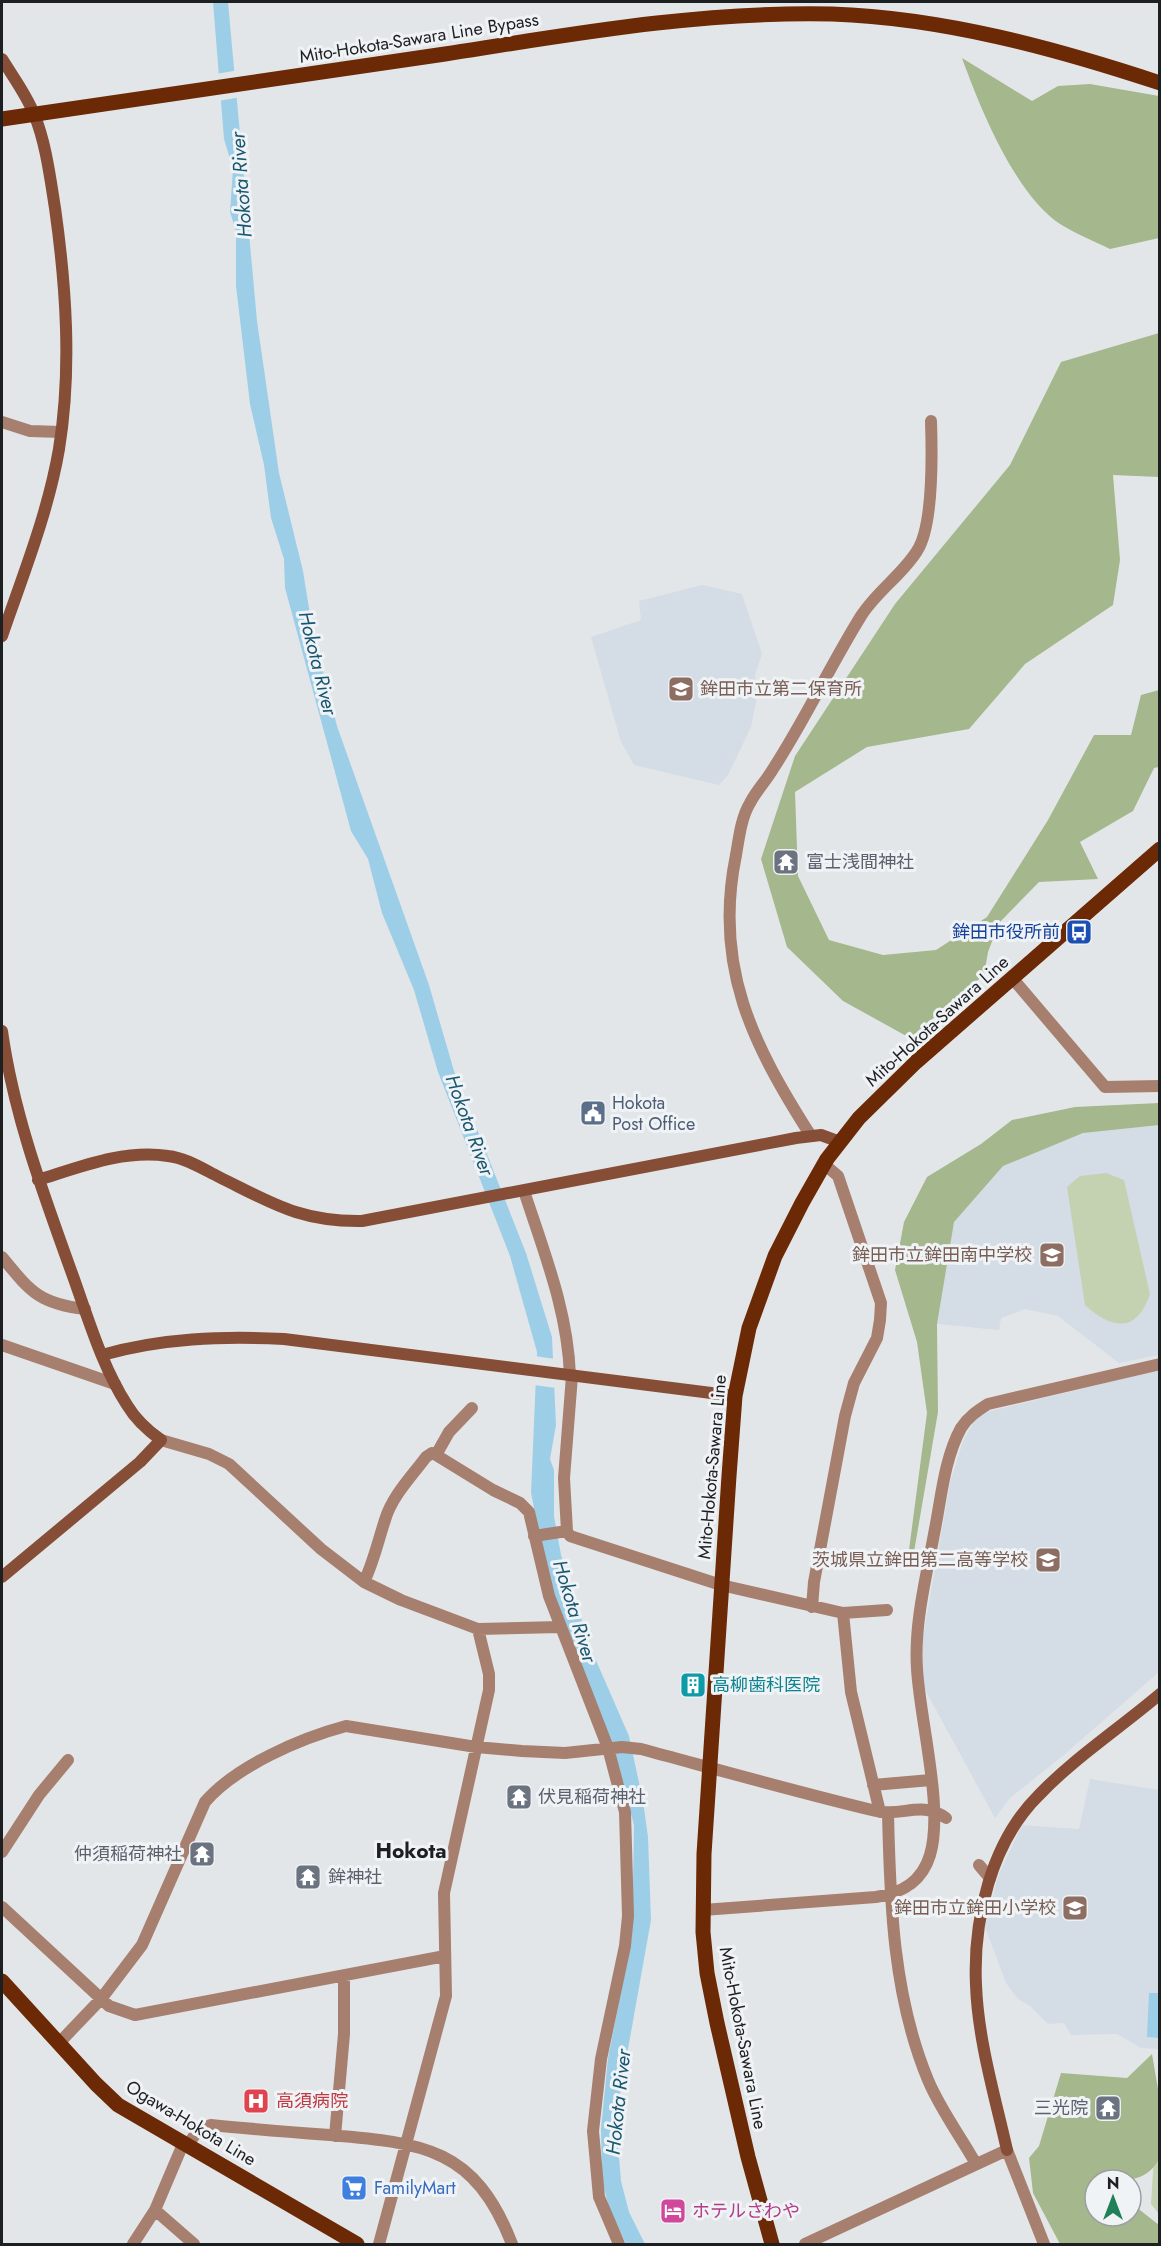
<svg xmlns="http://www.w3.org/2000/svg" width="1161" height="2246" font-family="Jost,'Noto Sans JP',sans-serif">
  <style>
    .built { fill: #d4dce5 }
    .green { fill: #c4d2b2 }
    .forest { fill: #a5b78c }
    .water { fill: #9dcee8 }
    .pier { fill: #e3e6e9 }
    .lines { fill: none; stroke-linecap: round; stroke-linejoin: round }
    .street { stroke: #a77f6f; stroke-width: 12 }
    .secondary { stroke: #864e36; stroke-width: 12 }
    .primary { stroke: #6c2905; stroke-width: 15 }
    .labels { text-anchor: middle; stroke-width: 6; stroke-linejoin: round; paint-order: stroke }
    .street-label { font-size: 18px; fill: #1e1f20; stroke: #f0f3f6 }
    .education-label { font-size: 18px; fill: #785e54; stroke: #f0f3f6; text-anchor: end }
    .worship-label { font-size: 18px; fill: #5b616d; stroke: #f0f3f6; text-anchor: start }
    .transit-label { font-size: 18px; fill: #164399; stroke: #f0f3f6; text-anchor: end }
    .service-label { font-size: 18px; fill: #4e5e75; stroke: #f0f3f6; text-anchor: start }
    .culture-label { font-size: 18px; fill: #0d838f; stroke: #f0f3f6; text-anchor: start }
    .health-label { font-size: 18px; fill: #be3a42; stroke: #f0f3f6; text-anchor: start }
    .shop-label { font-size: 18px; fill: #366cbe; stroke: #f0f3f6; text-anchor: start }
    .hotel-label { font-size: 18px; fill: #b23c85; stroke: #f0f3f6; text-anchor: start }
    .water-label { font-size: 20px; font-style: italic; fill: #195670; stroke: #f0f3f6 }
    .quarter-label { font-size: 21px; font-weight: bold; fill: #1e1f20; stroke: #f0f3f6 }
  </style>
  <rect width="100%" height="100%" fill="#e3e6e9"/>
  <path class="built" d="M 702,585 L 742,594 L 762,654 L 755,675 L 756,702 L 751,727 L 728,775 L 719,785 L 634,765 L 621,742 L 591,637 L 641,620 L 639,601 Z
    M 1159,1122 L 1159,1355 L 1119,1363 L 1058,1316 L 1025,1309 L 1001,1318 L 999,1330 L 937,1324 L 941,1270 L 947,1240 L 963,1201 L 992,1172 L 1032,1149 L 1113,1124 Z
    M 1159,1370 L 1159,1672 L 1065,1754 L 1010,1798 L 995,1818 L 923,1686 L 923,1637 L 950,1483 L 963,1441 L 976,1418 L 990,1411 Z
    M 1090,1779 L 1159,1790 L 1158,2049 L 1141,2048 L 1117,2034 L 1071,2035 L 1064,2023 L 1048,2024 L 1030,2006 L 1018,1999 L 1006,1983 L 985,1927 L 998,1876 L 1022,1825 L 1079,1829 Z"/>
  <path class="green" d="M 1106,1173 L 1124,1180 L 1150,1294 C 1137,1333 1112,1330 1085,1305 L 1067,1187 L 1080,1176 Z
    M 1159,2075 L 1159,2214 L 1151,2204 Z"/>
  <path class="forest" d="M 962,58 L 1032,101 L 1058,86 L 1090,84 L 1159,96 L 1159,238 L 1110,249 C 1094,241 1076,234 1060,224 C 1015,194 980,108 962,58 Z
    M 1159,333 L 1159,477 L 1113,475 L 1120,560 L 1113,605 L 1025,664 L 969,729 L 867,747 L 795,792 L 798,876 L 829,940 L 883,955 L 936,950 L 987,917 L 1048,820 L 1094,735 L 1131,735 L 1141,695 L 1159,690 L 1159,767 L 1154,768 L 1133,811 L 1080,842 L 1098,879 L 1039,882 L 999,923 L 988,952 L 984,975 L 910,1038 L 843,1001 L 787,947 L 761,859 L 795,756 L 895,604 L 1010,465 L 1061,362 Z
    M 1159,1103 L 1159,1125 L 1083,1133 L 1003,1166 L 954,1222 L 937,1324 L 938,1412 L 914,1552 L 909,1550 L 927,1413 L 917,1342 L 895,1270 L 904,1222 L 927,1177 L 981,1144 L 1012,1120 L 1075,1107 Z
    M 1152,2054 L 1159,2095 L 1159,2159 C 1145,2185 1121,2180 1095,2180 L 1095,2216 L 1131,2216 L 1131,2203 L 1159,2225 L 1159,2244 L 1060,2244 L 1033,2193 L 1029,2158 L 1039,2146 L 1061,2073 L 1127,2078 Z"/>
  <path class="water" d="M 213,2 L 228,2 L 257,321 L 279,473 L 303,571 L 313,633 L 337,726 L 429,985 L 454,1071 L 526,1253 L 552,1337 L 556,1425 L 550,1459 L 554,1470 L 554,1516 L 561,1555 L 591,1649 L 629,1736 L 643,1801 L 648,1837 L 651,1920 L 620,2094 L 617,2133 L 621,2181 L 629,2212 L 645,2244 L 626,2244 L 609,2208 L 602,2180 L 601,2129 L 608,2058 L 632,1937 L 634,1825 L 625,1792 L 550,1586 L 531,1493 L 537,1352 L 510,1256 L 438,1072 L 414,990 L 382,913 L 368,859 L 351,831 L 285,588 L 284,559 L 271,518 L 264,465 L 250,404 L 236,286 L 236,231 L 230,212 L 233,169 L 224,139 Z
    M 1149,1993 L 1159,1993 L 1159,2038 L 1147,2037 Z"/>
  <path class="pier" d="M 239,70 L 241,97 L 218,101 L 216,74 Z
    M 534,1356 L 556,1359 L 556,1388 L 534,1385 Z"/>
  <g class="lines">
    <path class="street" d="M 2,422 L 30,431 L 61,432
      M 1013,979 L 1105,1087 L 1160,1086
      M 811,1136 C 753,1045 713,967 736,855 C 739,838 741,818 750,803 C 756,791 766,781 773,769 C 805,720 830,666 861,616 C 877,591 902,575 917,551 C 934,525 932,451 931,421
      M 524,1191 C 544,1252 568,1312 570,1376
      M 2,1257 C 30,1291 39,1304 85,1309
      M 2,1345 L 115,1384
      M 572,1376 L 564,1478 L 567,1531 L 570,1536 L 721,1585 L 843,1613 L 851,1692 L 880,1812
      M 161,1440 L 209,1454 L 229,1464 L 321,1549 L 364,1582 L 401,1600 L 478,1629 L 560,1627
      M 436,1455 L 493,1490 L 520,1503 L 529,1512 L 549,1596 L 608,1748 L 625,1812 L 628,1916 L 625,1946 L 601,2059 L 593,2131 L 599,2197 L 619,2244
      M 534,1536 L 567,1531
      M 364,1582 C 374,1561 378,1541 385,1520 C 392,1496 412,1476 426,1457 L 432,1453 L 436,1455 L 449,1432 L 472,1408
      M 812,1607 L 814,1582 L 845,1416 L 854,1383 L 877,1338 L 880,1320 L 881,1303 L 838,1176 L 824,1164
      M 843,1613 L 887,1610
      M 873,1785 L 931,1780
      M 888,1813 C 890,1903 893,1996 928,2080 C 940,2109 961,2137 976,2164
      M 2,1852 L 39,1795 L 68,1760
      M 979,1865 L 990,1878
      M 2,1907 L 109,2006 L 135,2015 L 445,1956
      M 703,1910 L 876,1897 C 902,1893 922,1882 930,1855 C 944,1808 920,1721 917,1669 C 914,1624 926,1578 934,1534 C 941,1500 944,1459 961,1428 C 968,1417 977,1411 988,1404 L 1160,1364
      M 59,2043 L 101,1999 L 142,1945 L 205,1802 C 236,1766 301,1738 346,1726 L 476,1747 L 522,1751 L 565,1753 L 622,1747 L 641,1749 C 719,1770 797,1792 876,1811 C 903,1817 921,1800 946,1818
      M 335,2136 L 344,2034 L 344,1976
      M 183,2144 L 155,2210 L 194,2244
      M 187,2146 L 199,2129 L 211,2125 C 250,2129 290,2132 330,2135 C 424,2143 475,2148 512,2244
      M 133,2244 L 155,2210
      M 379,2244 L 446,1996 L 444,1893 L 489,1690 L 489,1674 L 478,1629
      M 805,2244 L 1007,2150 L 1044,2244"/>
    <path class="secondary" d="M 2,59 C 13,77 26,94 34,114 C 46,143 50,177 55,208 C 66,286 72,369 59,449 C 48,513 23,575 2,636
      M 2,1031 C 14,1117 45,1198 74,1279 C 89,1321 103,1368 127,1405 C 136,1420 147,1430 161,1440 L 140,1462 L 2,1577
      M 38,1180 C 80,1167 124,1149 168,1156 C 186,1158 203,1169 219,1177 C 272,1203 300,1222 362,1221 L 796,1138 L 821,1135 L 840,1142
      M 102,1355 C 162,1338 222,1336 284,1339 L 735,1396
      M 1007,2150 C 995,2097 978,2040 976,1985 C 973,1920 991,1843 1038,1796 C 1074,1758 1120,1728 1160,1694"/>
    <path class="primary" d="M 2,119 C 149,98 297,76 445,54 C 573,34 701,11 832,14 C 944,18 1054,48 1160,83
      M 2,1981 L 96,2084 L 118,2105 L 357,2244
      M 772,2244 L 748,2157 L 717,2023 L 707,1973 L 703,1932 L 704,1854 L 729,1476 L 735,1396 L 749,1328 L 775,1256 L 802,1203 L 827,1159 L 859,1118 L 916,1062 L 1160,849"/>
  </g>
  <defs>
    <symbol id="school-square" viewBox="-11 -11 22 22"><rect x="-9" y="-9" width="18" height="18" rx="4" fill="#8d6e63" stroke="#f0f3f6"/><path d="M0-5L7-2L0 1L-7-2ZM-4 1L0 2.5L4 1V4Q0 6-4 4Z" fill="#fff"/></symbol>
    <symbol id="temple-square" viewBox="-11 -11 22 22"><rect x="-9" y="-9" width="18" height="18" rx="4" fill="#6b7280" stroke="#f0f3f6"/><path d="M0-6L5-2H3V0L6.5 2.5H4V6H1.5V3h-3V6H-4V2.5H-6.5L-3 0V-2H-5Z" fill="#fff"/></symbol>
    <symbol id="bus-square" viewBox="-11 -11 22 22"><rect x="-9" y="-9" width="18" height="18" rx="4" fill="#1a4fb4" stroke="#f0f3f6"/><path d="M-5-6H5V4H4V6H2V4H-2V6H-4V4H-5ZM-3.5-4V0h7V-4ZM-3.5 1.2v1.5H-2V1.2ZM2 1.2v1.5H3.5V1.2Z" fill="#fff"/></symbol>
    <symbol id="civic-square" viewBox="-11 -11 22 22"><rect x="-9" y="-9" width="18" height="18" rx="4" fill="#5c6f8a" stroke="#f0f3f6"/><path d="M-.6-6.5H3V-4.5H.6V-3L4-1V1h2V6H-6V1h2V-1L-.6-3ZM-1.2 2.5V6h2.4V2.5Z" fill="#fff"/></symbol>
    <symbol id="building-square" viewBox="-11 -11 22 22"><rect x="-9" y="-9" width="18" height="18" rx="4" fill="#0f9aa8" stroke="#f0f3f6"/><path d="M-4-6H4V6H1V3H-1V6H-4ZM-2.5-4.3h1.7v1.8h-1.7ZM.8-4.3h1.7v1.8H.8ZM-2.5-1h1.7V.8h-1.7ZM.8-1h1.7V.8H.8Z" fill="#fff"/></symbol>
    <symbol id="hospital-square" viewBox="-11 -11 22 22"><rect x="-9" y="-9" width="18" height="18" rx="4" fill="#e0444e" stroke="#f0f3f6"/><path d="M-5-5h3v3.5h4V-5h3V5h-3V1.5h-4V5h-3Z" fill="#fff"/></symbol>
    <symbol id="supermarket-square" viewBox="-11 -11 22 22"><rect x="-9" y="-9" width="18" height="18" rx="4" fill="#3f7fe0" stroke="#f0f3f6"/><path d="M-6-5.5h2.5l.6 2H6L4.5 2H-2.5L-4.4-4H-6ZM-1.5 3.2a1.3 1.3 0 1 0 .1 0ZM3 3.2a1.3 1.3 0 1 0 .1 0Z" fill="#fff"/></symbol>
    <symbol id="hotel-square" viewBox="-11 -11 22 22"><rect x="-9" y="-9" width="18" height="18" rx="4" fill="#d1479c" stroke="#f0f3f6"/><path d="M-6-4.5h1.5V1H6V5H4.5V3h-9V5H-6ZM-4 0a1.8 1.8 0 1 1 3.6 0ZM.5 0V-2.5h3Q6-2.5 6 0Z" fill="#fff"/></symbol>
  </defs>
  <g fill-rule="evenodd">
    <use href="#school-square" x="666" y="674" width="30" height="30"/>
    <use href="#temple-square" x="771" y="847" width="30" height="30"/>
    <use href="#bus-square" x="1064" y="917" width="30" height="30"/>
    <use href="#civic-square" x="578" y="1098" width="30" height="30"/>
    <use href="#school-square" x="1037" y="1240" width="30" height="30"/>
    <use href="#school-square" x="1033" y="1545" width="30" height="30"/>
    <use href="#building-square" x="678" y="1670" width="30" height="30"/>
    <use href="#temple-square" x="504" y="1782" width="30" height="30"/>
    <use href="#temple-square" x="187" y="1839" width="30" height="30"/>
    <use href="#temple-square" x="293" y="1862" width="30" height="30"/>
    <use href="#school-square" x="1060" y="1893" width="30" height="30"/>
    <use href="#hospital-square" x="241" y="2086" width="30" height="30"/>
    <use href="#temple-square" x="1093" y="2093" width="30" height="30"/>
    <use href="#supermarket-square" x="339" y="2173" width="30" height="30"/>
    <use href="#hotel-square" x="658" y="2196" width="30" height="30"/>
  </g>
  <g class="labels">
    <g class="street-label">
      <text transform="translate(419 38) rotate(-9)" y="6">Mito-Hokota-Sawara Line Bypass</text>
      <text transform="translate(937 1021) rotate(-42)" y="6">Mito-Hokota-Sawara Line</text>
      <text transform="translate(712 1467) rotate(-85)" y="6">Mito-Hokota-Sawara Line</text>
      <text transform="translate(743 2038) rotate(79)" y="6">Mito-Hokota-Sawara Line</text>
      <text transform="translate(191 2123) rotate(31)" y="6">Ogawa-Hokota Line</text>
    </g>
    <g class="education-label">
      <text x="700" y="695" text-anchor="start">鉾田市立第二保育所</text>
      <text x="1032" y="1261">鉾田市立鉾田南中学校</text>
      <text x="1028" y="1566">茨城県立鉾田第二高等学校</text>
      <text x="1056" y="1914">鉾田市立鉾田小学校</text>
    </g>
    <g class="worship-label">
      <text x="806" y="868">富士浅間神社</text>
      <text x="538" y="1803">伏見稲荷神社</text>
      <text x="182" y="1860" text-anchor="end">仲須稲荷神社</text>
      <text x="328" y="1883">鉾神社</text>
      <text x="1088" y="2114" text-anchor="end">三光院</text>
    </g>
    <g class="transit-label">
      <text x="1060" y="938">鉾田市役所前</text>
    </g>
    <g class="service-label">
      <text x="612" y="1109">Hokota<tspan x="612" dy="21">Post Office</tspan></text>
    </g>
    <g class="culture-label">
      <text x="712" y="1691">高柳歯科医院</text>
    </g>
    <g class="health-label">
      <text x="276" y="2107">高須病院</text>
    </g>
    <g class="shop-label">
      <text x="374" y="2194">FamilyMart</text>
    </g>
    <g class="hotel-label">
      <text x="692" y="2217">ホテルさわや</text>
    </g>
    <g class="water-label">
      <text transform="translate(241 185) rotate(-94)" y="7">Hokota River</text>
      <text transform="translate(318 663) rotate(76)" y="7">Hokota River</text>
      <text transform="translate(470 1125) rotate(70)" y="7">Hokota River</text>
      <text transform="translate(575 1611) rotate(73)" y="7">Hokota River</text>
      <text transform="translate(618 2102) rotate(-84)" y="7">Hokota River</text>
    </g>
    <g class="quarter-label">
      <text x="411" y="1858">Hokota</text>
    </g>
  </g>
  <rect width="1161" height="2246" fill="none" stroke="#1e1f20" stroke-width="6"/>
  <g transform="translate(1113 2198)"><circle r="28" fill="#f0f3f6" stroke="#9c9ea0" stroke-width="1.5"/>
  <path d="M0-4.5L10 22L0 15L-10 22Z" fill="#208057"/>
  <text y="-9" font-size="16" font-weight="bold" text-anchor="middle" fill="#1e1f20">N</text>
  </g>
</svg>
